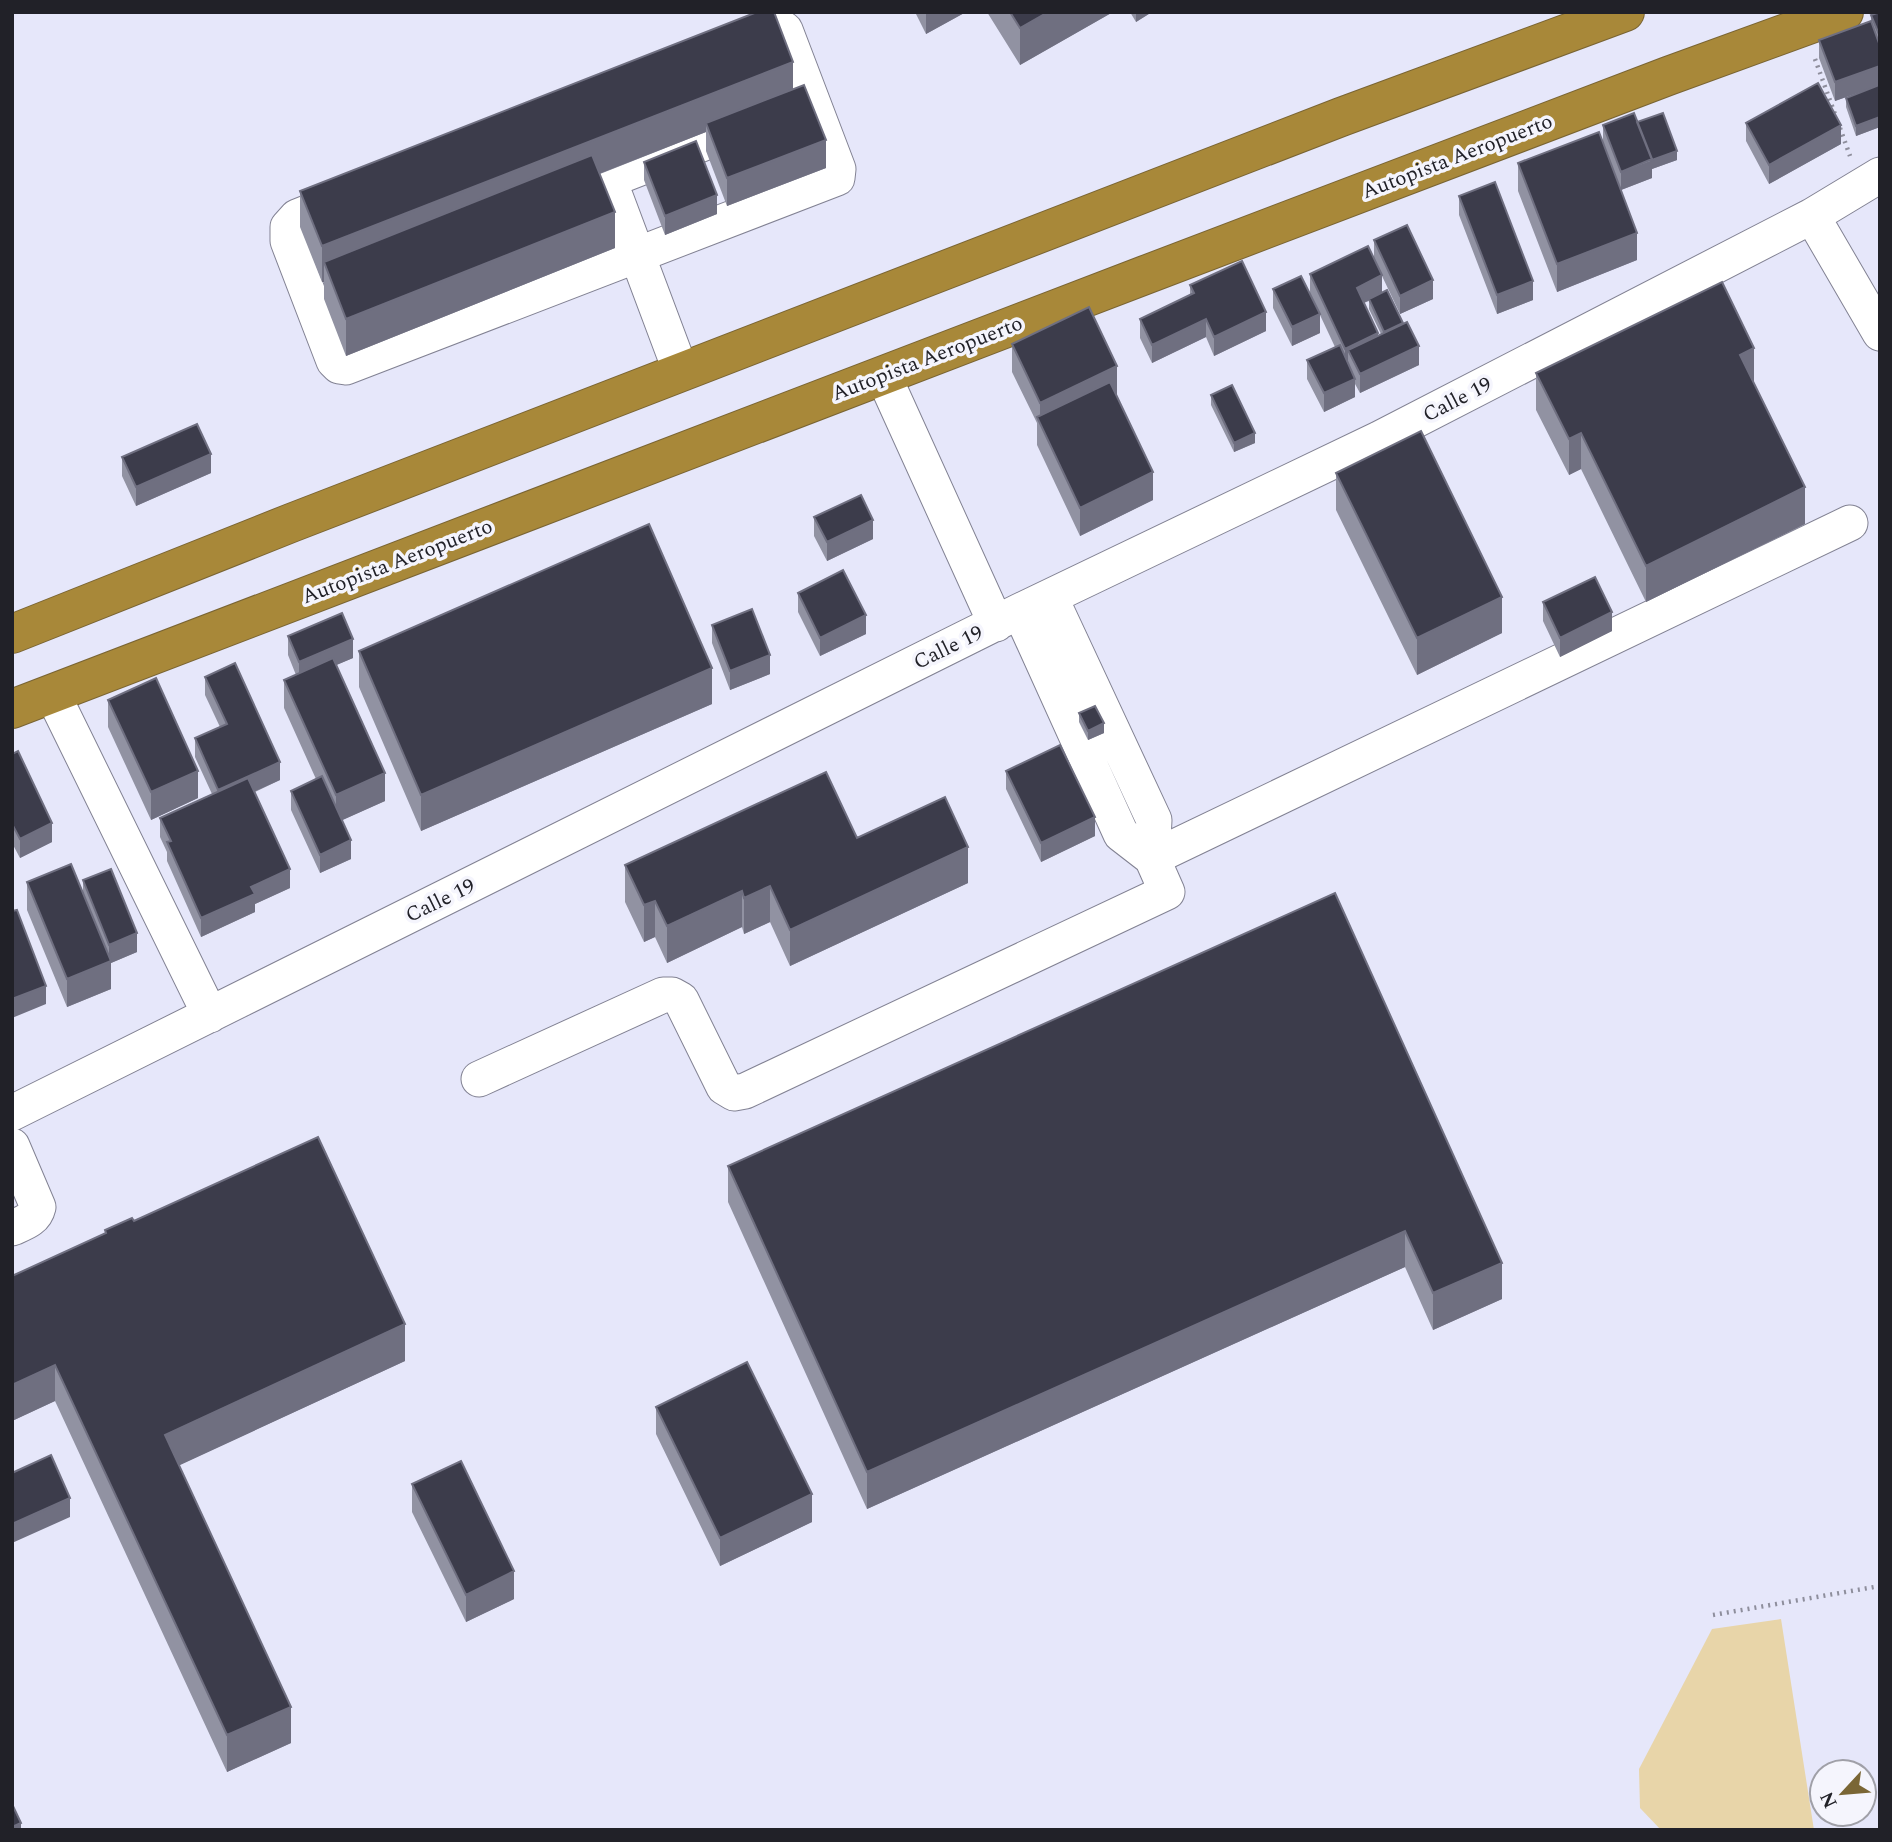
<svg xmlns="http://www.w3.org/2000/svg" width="1892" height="1842" font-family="Spectral,serif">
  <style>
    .green { fill: #e8d5a9 }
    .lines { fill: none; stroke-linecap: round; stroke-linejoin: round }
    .minor-casing { stroke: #828293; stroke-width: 37 }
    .highway-casing { stroke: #796433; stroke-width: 40 }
    .path { stroke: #8e8e9c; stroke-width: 4.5; stroke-dasharray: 2 5; stroke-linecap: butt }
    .minor { stroke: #fff; stroke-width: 35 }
    .highway { stroke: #a88839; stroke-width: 38 }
    .wall { fill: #9192a2; fill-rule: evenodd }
    .shaded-wall { fill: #6f6f80 }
    .building { fill: #3c3c4b; stroke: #6f6f80; stroke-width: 2 }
    .labels { text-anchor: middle; stroke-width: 7; stroke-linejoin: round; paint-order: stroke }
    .street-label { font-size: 21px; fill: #212128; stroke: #f5f5fd }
  </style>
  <rect width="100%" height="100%" fill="#e6e7fa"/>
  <path class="green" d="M 1781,1619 L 1814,1830 L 1661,1830 L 1640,1808 L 1639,1769 L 1712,1629 Z"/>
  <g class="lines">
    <defs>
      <path id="minor" d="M 778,25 L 785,30 L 838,169 L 837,178 L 346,367 L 339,366 L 334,361 L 288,241 L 288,227 L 297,217 Z
        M 609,180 L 681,372
        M 558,200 L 750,125
        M 1812,216 L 1880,333
        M 883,375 L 996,624
        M 1020,611 L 1121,834 L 1152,858 L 1154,820 L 1050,597
        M 52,693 L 210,1015
        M 479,1079 L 663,995 L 672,995 L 681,1000 L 724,1087 L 734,1093 L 745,1091 L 1167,892 L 1152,858 L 1850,523
        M 12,1113 L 1020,611 L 1379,439 L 1812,216 L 1880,175
        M 12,1146 L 38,1207 C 35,1220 23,1223 12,1228"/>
      <path id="highway" d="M 12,634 L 291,523 L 1341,117 L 1625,12
        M 12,709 L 1145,275 L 1668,76 L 1844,12"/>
    </defs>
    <use href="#minor" class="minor-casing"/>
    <use href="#highway" class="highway-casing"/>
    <path class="path" d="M 1815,59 L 1836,117
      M 1840,128 L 1850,156
      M 1713,1615 L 1880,1586"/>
    <use href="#minor" class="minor"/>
    <use href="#highway" class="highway"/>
  </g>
  <path class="wall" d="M 915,12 L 966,12 L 926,34 Z
    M 987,12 L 1113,12 L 1020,65 Z
    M 1130,12 L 1152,12 L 1136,22 Z
    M 1880,12 L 1880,85 L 1835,101 L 1819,58 L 1819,40 L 1871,23 L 1871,15 Z
    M 1880,88 L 1880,127 L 1856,136 L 1846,107 L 1846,98 Z
    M 793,89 L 826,168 L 727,206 L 706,151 L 706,132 L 600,174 L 615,248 L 346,356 L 324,299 L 324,282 L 322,282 L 300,227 L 300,191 Z
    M 1637,122 L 1677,160 L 1652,169 L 1652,178 L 1621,190 L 1637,260 L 1557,292 L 1518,191 L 1518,163 L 1603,142 L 1603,125 Z
    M 1746,123 L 1841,144 L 1769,184 L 1746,141 Z
    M 644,162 L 717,214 L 665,235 L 644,180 Z
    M 1459,196 L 1533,300 L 1497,314 L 1459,215 Z
    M 1374,240 L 1433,299 L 1400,314 L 1374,259 Z
    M 1310,274 L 1382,293 L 1419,365 L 1360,393 L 1355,384 L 1355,397 L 1324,412 L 1307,379 L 1307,360 L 1335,347 L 1320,315 L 1320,333 L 1292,346 L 1273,308 L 1273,289 L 1310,293 ZM 1369,301 L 1369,309 L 1381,334 L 1378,336 L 1364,303 Z
    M 1190,285 L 1266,331 L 1214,356 L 1206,337 L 1152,363 L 1140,338 L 1140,319 L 1190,295 Z
    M 1012,344 L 1117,394 L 1116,394 L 1153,500 L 1080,536 L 1037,445 L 1037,423 L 1012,372 Z
    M 1536,373 L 1754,383 L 1805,524 L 1646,602 L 1581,469 L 1569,475 L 1536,410 Z
    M 1211,395 L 1255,443 L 1234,452 L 1211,405 Z
    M 122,457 L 211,473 L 136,506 L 122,476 Z
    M 1336,473 L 1502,633 L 1417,675 L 1336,510 Z
    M 814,517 L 873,539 L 827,561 L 814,536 Z
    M 798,593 L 866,634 L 820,656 L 798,612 Z
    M 1543,602 L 1612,631 L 1560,657 L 1543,621 Z
    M 712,625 L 770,674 L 730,690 L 712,643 Z
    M 288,636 L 353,658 L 336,665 L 385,801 L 342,820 L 351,859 L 320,873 L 291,810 L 291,791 L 316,779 L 284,708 L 284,680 L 296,675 L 288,655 Z
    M 359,651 L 712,704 L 421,831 L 359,687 Z
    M 205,677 L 280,780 L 255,792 L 290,888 L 255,904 L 255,912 L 201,937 L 167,861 L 167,852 L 160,837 L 160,818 L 212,794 L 195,757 L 195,738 L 220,727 L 205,695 Z
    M 108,700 L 198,798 L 151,820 L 108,727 Z
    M 1079,713 L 1104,733 L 1088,740 L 1079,722 Z
    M 12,754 L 52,842 L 20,858 L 12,843 Z
    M 1006,771 L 1095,836 L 1041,862 L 1006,789 Z
    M 857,838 L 968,883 L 790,966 L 770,922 L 744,934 L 742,927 L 667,963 L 655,937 L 644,942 L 625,902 L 625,865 Z
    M 83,880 L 137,952 L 111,963 L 111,989 L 67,1007 L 27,910 L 27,882 L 83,893 Z
    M 1335,893 L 1502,1299 L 1433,1330 L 1405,1267 L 867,1509 L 728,1202 L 728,1166 Z
    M 134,1221 L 405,1361 L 179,1465 L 291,1743 L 227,1772 L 55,1401 L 12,1421 L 12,1276 L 105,1233 L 105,1230 Z
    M 656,1407 L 812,1522 L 720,1566 L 656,1434 Z
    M 412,1484 L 514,1599 L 466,1622 L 412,1512 Z"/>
  <path class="shaded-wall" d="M 926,12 L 966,12 L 926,34 Z
    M 1048,12 L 1113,12 L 1020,65 L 1020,28 Z
    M 1136,12 L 1152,12 L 1136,22 Z
    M 793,62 L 793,98 L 706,123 L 706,132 L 330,279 L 324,262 L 324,282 L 322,282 L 322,246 Z
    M 1880,66 L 1880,85 L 1835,101 L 1835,82 Z
    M 1880,117 L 1880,127 L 1856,136 L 1856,126 Z
    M 1841,125 L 1841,144 L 1769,184 L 1769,165 Z
    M 826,140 L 826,168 L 727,206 L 727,178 Z
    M 1677,151 L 1677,160 L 1652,169 L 1652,178 L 1621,190 L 1621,172 Z
    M 717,195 L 717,214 L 665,235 L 665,216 Z
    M 615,212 L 615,248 L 346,356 L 346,319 Z
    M 1637,233 L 1637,260 L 1557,292 L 1557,264 Z
    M 1382,275 L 1382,294 L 1357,306 L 1357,288 Z
    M 1433,280 L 1433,299 L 1400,314 L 1400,296 Z
    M 1533,281 L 1533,300 L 1497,314 L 1497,295 Z
    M 1266,312 L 1266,331 L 1214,356 L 1214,337 Z
    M 1320,314 L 1320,333 L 1292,346 L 1292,327 Z
    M 1206,319 L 1206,337 L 1152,363 L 1152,345 Z
    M 1378,333 L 1378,352 L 1348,350 L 1348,366 L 1345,368 L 1345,349 Z
    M 1419,346 L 1419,365 L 1360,393 L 1360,374 Z
    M 1754,348 L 1754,384 L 1740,355 Z
    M 1117,366 L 1117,394 L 1043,429 L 1040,424 L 1040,403 Z
    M 1355,379 L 1355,397 L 1324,412 L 1324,393 Z
    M 1255,433 L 1255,443 L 1234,452 L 1234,443 Z
    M 1581,433 L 1581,469 L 1569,475 L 1569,439 Z
    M 211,454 L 211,473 L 136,506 L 136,487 Z
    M 1153,472 L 1153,500 L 1080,536 L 1080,508 Z
    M 1805,487 L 1805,524 L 1646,602 L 1646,566 Z
    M 873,520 L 873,539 L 827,561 L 827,542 Z
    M 1502,597 L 1502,633 L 1417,675 L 1417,638 Z
    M 1612,612 L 1612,631 L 1560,657 L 1560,638 Z
    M 866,615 L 866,634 L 820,656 L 820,638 Z
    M 353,639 L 353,658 L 299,681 L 299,662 Z
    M 770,655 L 770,674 L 730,690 L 730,671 Z
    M 712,668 L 712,704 L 421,831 L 421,795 Z
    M 1104,723 L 1104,733 L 1088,740 L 1088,731 Z
    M 280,762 L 280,780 L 218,808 L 218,790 Z
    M 198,771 L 198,798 L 151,820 L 151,792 Z
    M 385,773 L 385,801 L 336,823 L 336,795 Z
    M 1095,817 L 1095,836 L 1041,862 L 1041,843 Z
    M 52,823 L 52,842 L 20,858 L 20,839 Z
    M 351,840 L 351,859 L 320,873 L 320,855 Z
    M 968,847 L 968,883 L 790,966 L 790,930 Z
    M 290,869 L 290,888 L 255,904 L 255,912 L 201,937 L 201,918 L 251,887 Z
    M 770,886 L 770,922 L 744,934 L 744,898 Z
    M 742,891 L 742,927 L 667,963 L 667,926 Z
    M 655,901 L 655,937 L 644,942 L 644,905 Z
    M 137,933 L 137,952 L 111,963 L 111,989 L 67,1007 L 67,979 L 109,962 L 109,945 Z
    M 46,986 L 46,1004 L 12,1018 L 12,999 Z
    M 1405,1231 L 1405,1267 L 867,1509 L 867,1472 Z
    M 1502,1263 L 1502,1299 L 1433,1330 L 1433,1293 Z
    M 405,1324 L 405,1361 L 165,1472 L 165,1435 Z
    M 55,1365 L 55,1401 L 12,1421 L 12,1385 Z
    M 812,1494 L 812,1522 L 720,1566 L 720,1538 Z
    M 70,1498 L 70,1517 L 12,1543 L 12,1524 Z
    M 514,1571 L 514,1599 L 466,1622 L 466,1595 Z
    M 291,1707 L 291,1743 L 227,1772 L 227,1735 Z
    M 21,1823 L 21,1830 L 12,1830 L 12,1827 Z"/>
  <path class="building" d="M 757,12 L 774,12 L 793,62 L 322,246 L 300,191 Z
    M 1010,12 L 1048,12 L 1020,28 Z
    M 1880,12 L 1880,37 L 1871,15 Z
    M 1871,21 L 1880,46 L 1880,66 L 1835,82 L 1819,40 Z
    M 1818,83 L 1841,125 L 1769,165 L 1746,123 Z
    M 804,85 L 826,140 L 727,178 L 706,123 Z
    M 1879,85 L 1880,88 L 1880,117 L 1856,126 L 1846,98 Z
    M 1634,113 L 1652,159 L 1621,172 L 1603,125 Z
    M 1663,113 L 1677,151 L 1652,160 L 1637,122 Z
    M 1599,132 L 1637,233 L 1557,264 L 1518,163 Z
    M 696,141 L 717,195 L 665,216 L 644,162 Z
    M 592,155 L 615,212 L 346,319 L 324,262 Z
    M 1495,182 L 1533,281 L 1497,295 L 1459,196 Z
    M 1407,225 L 1433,280 L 1400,296 L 1374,240 Z
    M 1368,246 L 1382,275 L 1357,288 L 1378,333 L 1345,349 L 1310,274 Z
    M 1242,261 L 1266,312 L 1214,337 L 1206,319 L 1152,345 L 1140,319 L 1194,293 L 1190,285 Z
    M 1301,276 L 1320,314 L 1292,327 L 1273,289 Z
    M 1722,282 L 1754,348 L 1740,355 L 1805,487 L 1646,566 L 1581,433 L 1569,439 L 1536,373 Z
    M 1387,290 L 1403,323 L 1384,332 L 1369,299 Z
    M 1089,307 L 1117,366 L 1040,403 L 1012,344 Z
    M 1407,322 L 1419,346 L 1360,374 L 1348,350 Z
    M 1340,345 L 1355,379 L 1324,393 L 1307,360 Z
    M 1110,382 L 1153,472 L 1080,508 L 1037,417 Z
    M 1232,385 L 1255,433 L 1234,443 L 1211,395 Z
    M 197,424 L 211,454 L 136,487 L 122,457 Z
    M 1421,431 L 1502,597 L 1417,638 L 1336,473 Z
    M 861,495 L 873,520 L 827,542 L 814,517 Z
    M 649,524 L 712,668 L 421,795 L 359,651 Z
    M 843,570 L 866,615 L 820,638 L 798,593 Z
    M 1595,577 L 1612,612 L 1560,638 L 1543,602 Z
    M 752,609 L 770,655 L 730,671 L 712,625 Z
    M 342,613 L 353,639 L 299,662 L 288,636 Z
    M 333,658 L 385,773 L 336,795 L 284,680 Z
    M 235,663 L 280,762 L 218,790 L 195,738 L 227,724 L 205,677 Z
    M 156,678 L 198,771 L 151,792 L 108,700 Z
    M 1095,706 L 1104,723 L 1088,731 L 1079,713 Z
    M 1060,745 L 1095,817 L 1041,843 L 1006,771 Z
    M 18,751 L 52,823 L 20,839 L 12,824 L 12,754 Z
    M 826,772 L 857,838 L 945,797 L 968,847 L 790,930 L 770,886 L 744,898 L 742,891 L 667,926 L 655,901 L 644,905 L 625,865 Z
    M 322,776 L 351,840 L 320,855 L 291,791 Z
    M 248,778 L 290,869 L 251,887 L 255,894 L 201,918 L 167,842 L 171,841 L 160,818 Z
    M 71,864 L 111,961 L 67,979 L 27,882 Z
    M 111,869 L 137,933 L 109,945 L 83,880 Z
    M 1335,893 L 1502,1263 L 1433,1293 L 1405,1231 L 867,1472 L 728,1166 Z
    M 17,910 L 46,986 L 12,999 L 12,911 Z
    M 318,1137 L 405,1324 L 165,1435 L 291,1707 L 227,1735 L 55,1365 L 12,1385 L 12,1276 L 106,1233 L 105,1230 L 132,1218 L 134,1221 Z
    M 747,1362 L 812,1494 L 720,1538 L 656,1407 Z
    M 51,1455 L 70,1498 L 12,1524 L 12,1473 Z
    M 461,1461 L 514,1571 L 466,1595 L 412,1484 Z
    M 12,1804 L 21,1823 L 12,1827 Z"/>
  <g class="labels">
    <g class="street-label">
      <text transform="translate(1457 156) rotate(-21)" y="7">Autopista Aeropuerto</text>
      <text transform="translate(927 358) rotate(-21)" y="7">Autopista Aeropuerto</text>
      <text transform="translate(1457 399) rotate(-27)" y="7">Calle 19</text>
      <text transform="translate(397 561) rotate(-21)" y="7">Autopista Aeropuerto</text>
      <text transform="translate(948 647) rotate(-26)" y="7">Calle 19</text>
      <text transform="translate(440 900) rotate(-26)" y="7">Calle 19</text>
    </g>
  </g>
  <rect width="1892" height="1842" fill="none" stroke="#212128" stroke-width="28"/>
  <g transform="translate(1843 1793) rotate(244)"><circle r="33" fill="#f5f5fd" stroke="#a0a0a8" stroke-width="2"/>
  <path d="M0-5L12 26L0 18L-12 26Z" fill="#7a6635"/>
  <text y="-10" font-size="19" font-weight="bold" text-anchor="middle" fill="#212128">N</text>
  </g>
</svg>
